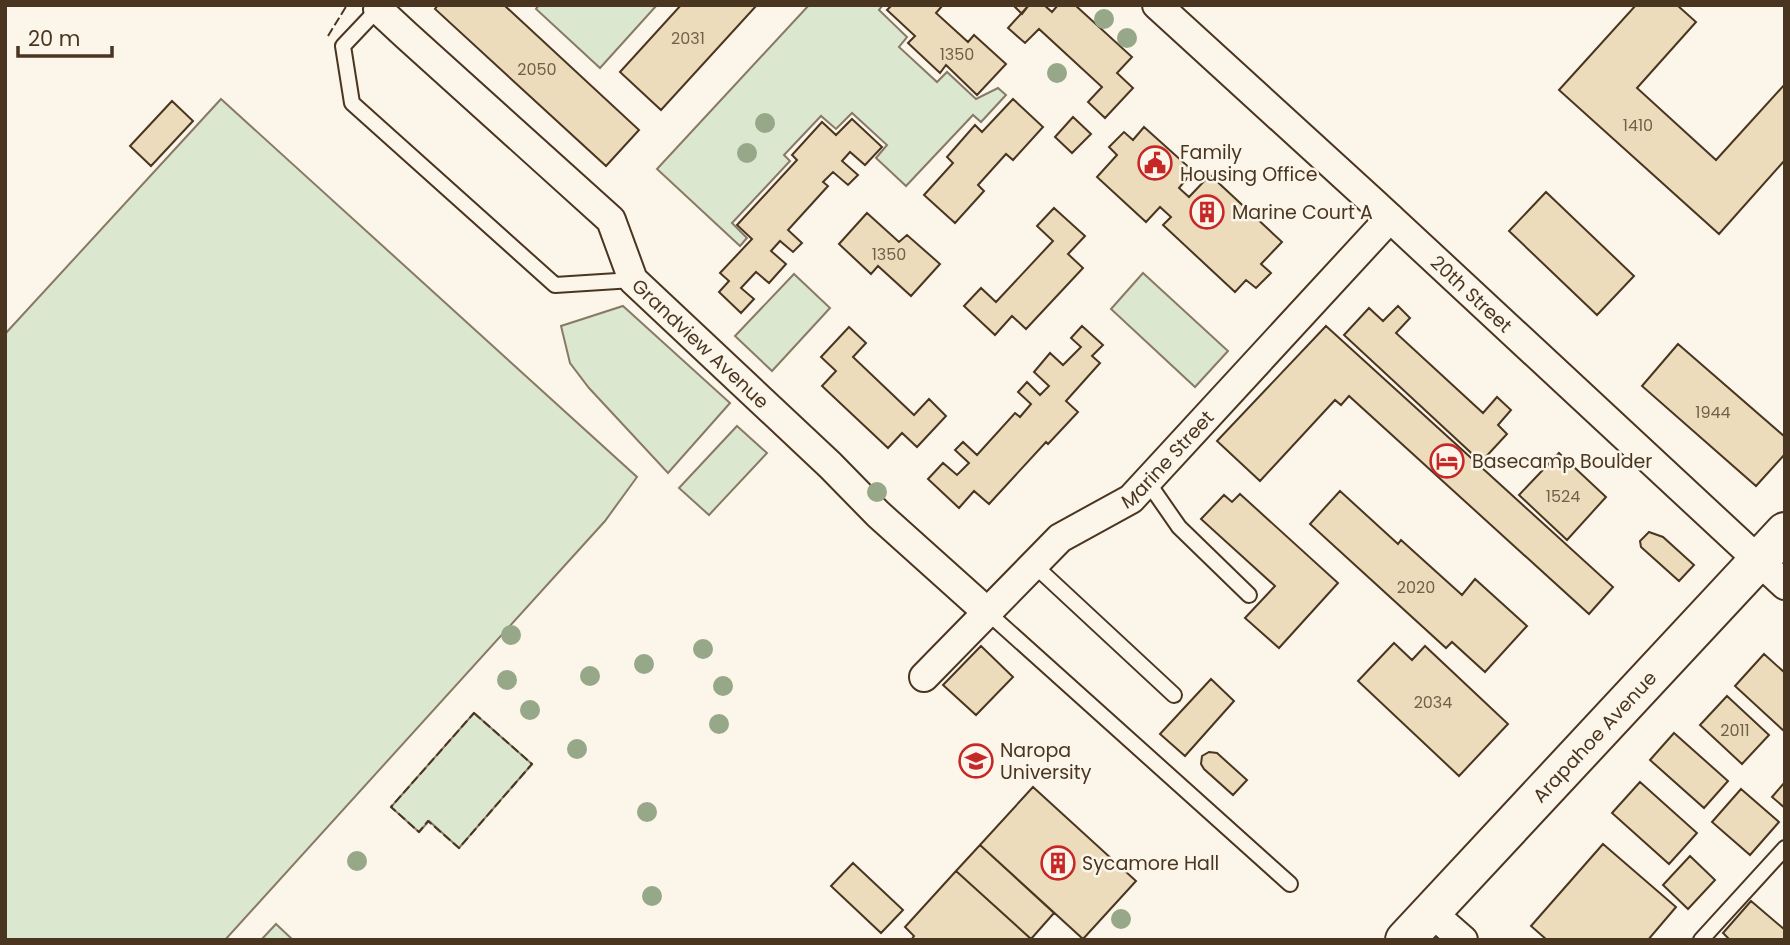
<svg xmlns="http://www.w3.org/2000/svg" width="1790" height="945" font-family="Poppins,sans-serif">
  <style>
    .green { fill: #dce7d0; stroke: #887966; stroke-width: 2 }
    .building { fill: #ecdcbc; stroke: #4a3520; stroke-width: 2 }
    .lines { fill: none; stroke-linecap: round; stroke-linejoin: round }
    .lane-casing { stroke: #4a3520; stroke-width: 18 }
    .street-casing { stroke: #4a3520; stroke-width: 32 }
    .secondary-casing { stroke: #4a3520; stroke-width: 42 }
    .lane { stroke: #fbf6e9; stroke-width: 14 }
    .street { stroke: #fbf6e9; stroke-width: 28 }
    .secondary { stroke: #fbf6e9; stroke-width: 38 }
    .fence { stroke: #4a3520; stroke-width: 2; stroke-dasharray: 9 3.5; stroke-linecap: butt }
    .tree { fill: #96a887 }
    .labels { text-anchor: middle; stroke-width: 5; stroke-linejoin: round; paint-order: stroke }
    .number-label { font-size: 16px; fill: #725f47 }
    .poi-label { font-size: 19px; fill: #4a3520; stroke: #fbf6e9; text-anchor: start }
    .street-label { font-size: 19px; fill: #4a3520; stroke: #fbf6e9 }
  </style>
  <rect width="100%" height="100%" fill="#fbf6e9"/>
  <path class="green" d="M 539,5 L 657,5 L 600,68 L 536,9 Z
    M 809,5 L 883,5 L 879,10 L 907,37 L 899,47 L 937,82 L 947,72 L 976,99 L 998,88 L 1006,95 L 981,122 L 973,115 L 906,186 L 876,158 L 887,145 L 852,113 L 836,129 L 821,116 L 784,155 L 790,161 L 732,223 L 747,238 L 740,246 L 657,169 Z
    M 221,99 L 637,477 L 605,521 L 225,940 L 5,940 L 5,334 Z
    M 1143,273 L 1228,351 L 1195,387 L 1111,309 Z
    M 794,274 L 830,308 L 772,371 L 735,336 Z
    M 623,306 L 730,403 L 668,473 L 589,388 L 570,363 L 561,326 Z
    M 737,426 L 767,453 L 709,515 L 679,488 Z
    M 474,713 L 532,764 L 459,848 L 429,821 L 419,832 L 391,807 Z
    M 276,924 L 293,940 L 261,940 Z"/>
  <path class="building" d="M 438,5 L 504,5 L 639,130 L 606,166 L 435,9 Z
    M 681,5 L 757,5 L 661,110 L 620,72 Z
    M 892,5 L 943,5 L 936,13 L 968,42 L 974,35 L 1006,64 L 977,95 L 946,65 L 940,73 L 908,43 L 915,36 L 887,10 Z
    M 1013,5 L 1029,5 L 1022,14 Z
    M 1029,5 L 1044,5 L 1052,12 L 1058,5 L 1075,5 L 1132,57 L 1117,73 L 1133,88 L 1105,118 L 1088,102 L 1102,87 L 1039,29 L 1025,43 L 1008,28 Z
    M 1636,5 L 1677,5 L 1696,22 L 1637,88 L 1716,160 L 1785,84 L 1785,160 L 1719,234 L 1559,90 Z
    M 1013,99 L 1043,127 L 1013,160 L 1006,154 L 978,185 L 984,191 L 955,223 L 924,195 L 953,163 L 947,157 L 975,125 L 982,132 Z
    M 172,101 L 193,121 L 151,166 L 130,146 Z
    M 1073,117 L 1091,134 L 1072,153 L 1055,137 Z
    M 852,119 L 882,147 L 865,165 L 850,152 L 842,161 L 858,175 L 848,185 L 833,172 L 823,182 L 828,186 L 788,230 L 802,243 L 793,252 L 780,241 L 771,251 L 786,264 L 769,283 L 756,272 L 741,288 L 754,299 L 741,313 L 719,292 L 729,281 L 720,273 L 752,239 L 737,225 L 797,160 L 792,155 L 822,122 L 836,135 Z
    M 1144,127 L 1193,171 L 1179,188 L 1189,197 L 1210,175 L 1282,242 L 1261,264 L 1271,273 L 1256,288 L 1246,280 L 1235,292 L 1163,225 L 1171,217 L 1160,207 L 1146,222 L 1097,177 L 1117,155 L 1109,147 L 1124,132 L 1133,140 Z
    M 1546,192 L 1634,276 L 1597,315 L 1509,231 Z
    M 1054,208 L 1085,236 L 1068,254 L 1083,268 L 1026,329 L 1012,316 L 995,335 L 964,306 L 981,288 L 996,302 L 1053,241 L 1037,226 Z
    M 867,213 L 899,242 L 907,235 L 940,264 L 911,296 L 878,266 L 871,274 L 839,244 Z
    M 1398,306 L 1410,318 L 1396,333 L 1483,413 L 1497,397 L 1511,410 L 1498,425 L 1507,434 L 1481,462 L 1344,335 L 1369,308 L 1383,321 Z
    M 1082,326 L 1103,345 L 1092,356 L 1100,363 L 1066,401 L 1078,412 L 1048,444 L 1046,442 L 989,504 L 974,491 L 959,508 L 928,479 L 943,463 L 957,475 L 969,463 L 955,450 L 963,442 L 977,455 L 1015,413 L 1020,417 L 1031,404 L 1018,392 L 1027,382 L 1040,395 L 1049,386 L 1034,372 L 1050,353 L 1063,365 L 1081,347 L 1071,338 Z
    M 1326,326 L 1613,587 L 1589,614 L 1349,396 L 1341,405 L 1335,400 L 1260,481 L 1217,441 Z
    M 849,327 L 866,343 L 853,357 L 914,415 L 929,399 L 946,416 L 917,447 L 902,433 L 888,448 L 822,386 L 836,371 L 821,357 Z
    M 1678,344 L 1785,437 L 1785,454 L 1756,486 L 1642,386 Z
    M 1559,453 L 1606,497 L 1567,540 L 1519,495 Z
    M 1340,491 L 1398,544 L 1401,540 L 1462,595 L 1475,579 L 1527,626 L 1485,672 L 1452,642 L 1446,648 L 1310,524 Z
    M 1240,494 L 1338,583 L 1279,648 L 1245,618 L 1275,586 L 1201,519 L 1224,495 L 1232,502 Z
    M 1649,532 L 1663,537 L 1694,565 L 1679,581 L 1641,547 L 1640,541 Z
    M 1394,643 L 1412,660 L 1425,646 L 1508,724 L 1459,776 L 1358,681 Z
    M 981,646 L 1013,677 L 976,715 L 943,685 Z
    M 1764,654 L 1785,673 L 1785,732 L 1735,686 Z
    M 1211,679 L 1234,701 L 1185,756 L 1160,734 Z
    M 1727,696 L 1769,735 L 1742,764 L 1700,725 Z
    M 1674,733 L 1728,781 L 1704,808 L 1650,760 Z
    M 1209,752 L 1217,753 L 1247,780 L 1233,795 L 1204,769 L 1201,764 L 1202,756 Z
    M 1640,782 L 1697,833 L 1669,864 L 1612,813 Z
    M 1785,782 L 1785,808 L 1772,797 Z
    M 1033,787 L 1136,881 L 1083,939 L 980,845 Z
    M 1741,789 L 1779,822 L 1750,855 L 1712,822 Z
    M 1603,844 L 1676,907 L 1648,940 L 1547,940 L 1531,926 Z
    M 980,845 L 1054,913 L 1031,939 L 956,871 Z
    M 1690,856 L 1715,880 L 1688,909 L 1663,885 Z
    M 853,863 L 903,910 L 881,933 L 831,886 Z
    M 956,871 L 1031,939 L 1031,940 L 911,940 L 914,936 L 905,927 Z
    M 1751,901 L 1785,930 L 1785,940 L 1730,940 L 1723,933 Z"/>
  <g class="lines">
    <defs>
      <path id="lane" d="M 378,9 L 343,46 L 352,103 L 555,285 L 633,280
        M 1147,481 L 1179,527 L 1249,595
        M 1033,564 L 1174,695
        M 986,611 L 1290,884
        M 1701,940 L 1785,848"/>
      <g id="street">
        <path id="s1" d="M 381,5 L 378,9 L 406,35 L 611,220 L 633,280 L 830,465 L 878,514 L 986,611"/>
        <path id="s2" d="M 1157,5 L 1375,204 L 1785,585"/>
        <path id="s3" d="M 924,677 L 1060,538 L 1131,499 L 1390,218"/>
        <path d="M 1431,912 L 1463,940"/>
      </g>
      <g id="secondary">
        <path id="s4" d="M 1405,940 L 1785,532"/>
      </g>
    </defs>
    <use href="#lane" class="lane-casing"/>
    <use href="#street" class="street-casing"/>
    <use href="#secondary" class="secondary-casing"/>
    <use href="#lane" class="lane"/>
    <use href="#street" class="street"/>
    <use href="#secondary" class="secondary"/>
    <path class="fence" d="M 328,36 L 347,5
      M 474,713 L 532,764 L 459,848 L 428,821 L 419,832 L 391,807 Z"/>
  </g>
  <g class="tree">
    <circle cx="1104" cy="19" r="10"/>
    <circle cx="1127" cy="38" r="10"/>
    <circle cx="1057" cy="73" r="10"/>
    <circle cx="765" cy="123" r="10"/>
    <circle cx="747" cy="153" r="10"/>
    <circle cx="877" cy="492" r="10"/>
    <circle cx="511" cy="635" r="10"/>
    <circle cx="703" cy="649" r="10"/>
    <circle cx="644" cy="664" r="10"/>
    <circle cx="590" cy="676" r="10"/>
    <circle cx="507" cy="680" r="10"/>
    <circle cx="723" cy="686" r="10"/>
    <circle cx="530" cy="710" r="10"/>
    <circle cx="719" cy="724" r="10"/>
    <circle cx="577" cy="749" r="10"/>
    <circle cx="647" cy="812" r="10"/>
    <circle cx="357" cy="861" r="10"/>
    <circle cx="652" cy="896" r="10"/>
    <circle cx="1121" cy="919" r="10"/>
  </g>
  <defs>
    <symbol id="civic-ring" viewBox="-11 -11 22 22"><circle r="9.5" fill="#fbf6e9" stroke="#c62828" stroke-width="1.5"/><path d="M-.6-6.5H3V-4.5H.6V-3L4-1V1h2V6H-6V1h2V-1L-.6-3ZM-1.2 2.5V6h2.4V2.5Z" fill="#c62828"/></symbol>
    <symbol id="building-ring" viewBox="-11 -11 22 22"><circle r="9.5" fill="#fbf6e9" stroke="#c62828" stroke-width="1.5"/><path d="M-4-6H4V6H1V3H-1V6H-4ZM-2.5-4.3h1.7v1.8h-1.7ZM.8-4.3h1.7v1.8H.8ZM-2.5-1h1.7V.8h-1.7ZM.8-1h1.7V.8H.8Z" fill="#c62828"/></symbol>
    <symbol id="hotel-ring" viewBox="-11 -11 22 22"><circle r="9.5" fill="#fbf6e9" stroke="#c62828" stroke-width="1.5"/><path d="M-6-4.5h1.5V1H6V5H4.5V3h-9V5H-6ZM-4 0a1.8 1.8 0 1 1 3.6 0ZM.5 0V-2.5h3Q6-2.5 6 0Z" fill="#c62828"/></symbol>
    <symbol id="university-ring" viewBox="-11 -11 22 22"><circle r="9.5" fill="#fbf6e9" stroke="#c62828" stroke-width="1.5"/><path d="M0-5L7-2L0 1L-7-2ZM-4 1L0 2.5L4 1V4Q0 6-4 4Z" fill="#c62828"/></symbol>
  </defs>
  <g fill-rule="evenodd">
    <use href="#civic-ring" x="1136" y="144" width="38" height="38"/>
    <use href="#building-ring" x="1188" y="193" width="38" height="38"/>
    <use href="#hotel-ring" x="1428" y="442" width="38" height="38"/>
    <use href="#university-ring" x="957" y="742" width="38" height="38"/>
    <use href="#building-ring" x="1039" y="844" width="38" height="38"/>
  </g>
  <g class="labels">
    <g class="number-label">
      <text x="688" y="44">2031</text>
      <text x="957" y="60">1350</text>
      <text x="537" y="75">2050</text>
      <text x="1638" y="131">1410</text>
      <text x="889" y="260">1350</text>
      <text x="1713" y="418">1944</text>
      <text x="1563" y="502">1524</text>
      <text x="1416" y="593">2020</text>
      <text x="1433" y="708">2034</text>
      <text x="1735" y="736">2011</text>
    </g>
    <g class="poi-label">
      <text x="1180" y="159">Family<tspan x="1180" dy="22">Housing Office</tspan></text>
      <text x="1232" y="219">Marine Court A</text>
      <text x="1472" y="468">Basecamp Boulder</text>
      <text x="1000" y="757">Naropa<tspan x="1000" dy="22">University</tspan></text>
      <text x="1082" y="870">Sycamore Hall</text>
    </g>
    <g class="street-label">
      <text dy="7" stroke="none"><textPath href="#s2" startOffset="427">20th Street</textPath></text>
      <text dy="7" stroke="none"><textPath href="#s1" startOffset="476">Grandview Avenue</textPath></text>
      <text dy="7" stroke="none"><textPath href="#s3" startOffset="329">Marine Street</textPath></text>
      <text dy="7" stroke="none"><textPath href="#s4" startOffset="278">Arapahoe Avenue</textPath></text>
    </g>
  </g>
  <rect width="1790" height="945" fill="none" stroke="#4a3520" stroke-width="14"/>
  <path d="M18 46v10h94v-10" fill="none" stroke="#4a3520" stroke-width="3.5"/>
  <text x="28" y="46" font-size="21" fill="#4a3520" stroke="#fbf6e9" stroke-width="5" paint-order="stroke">20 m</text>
</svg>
